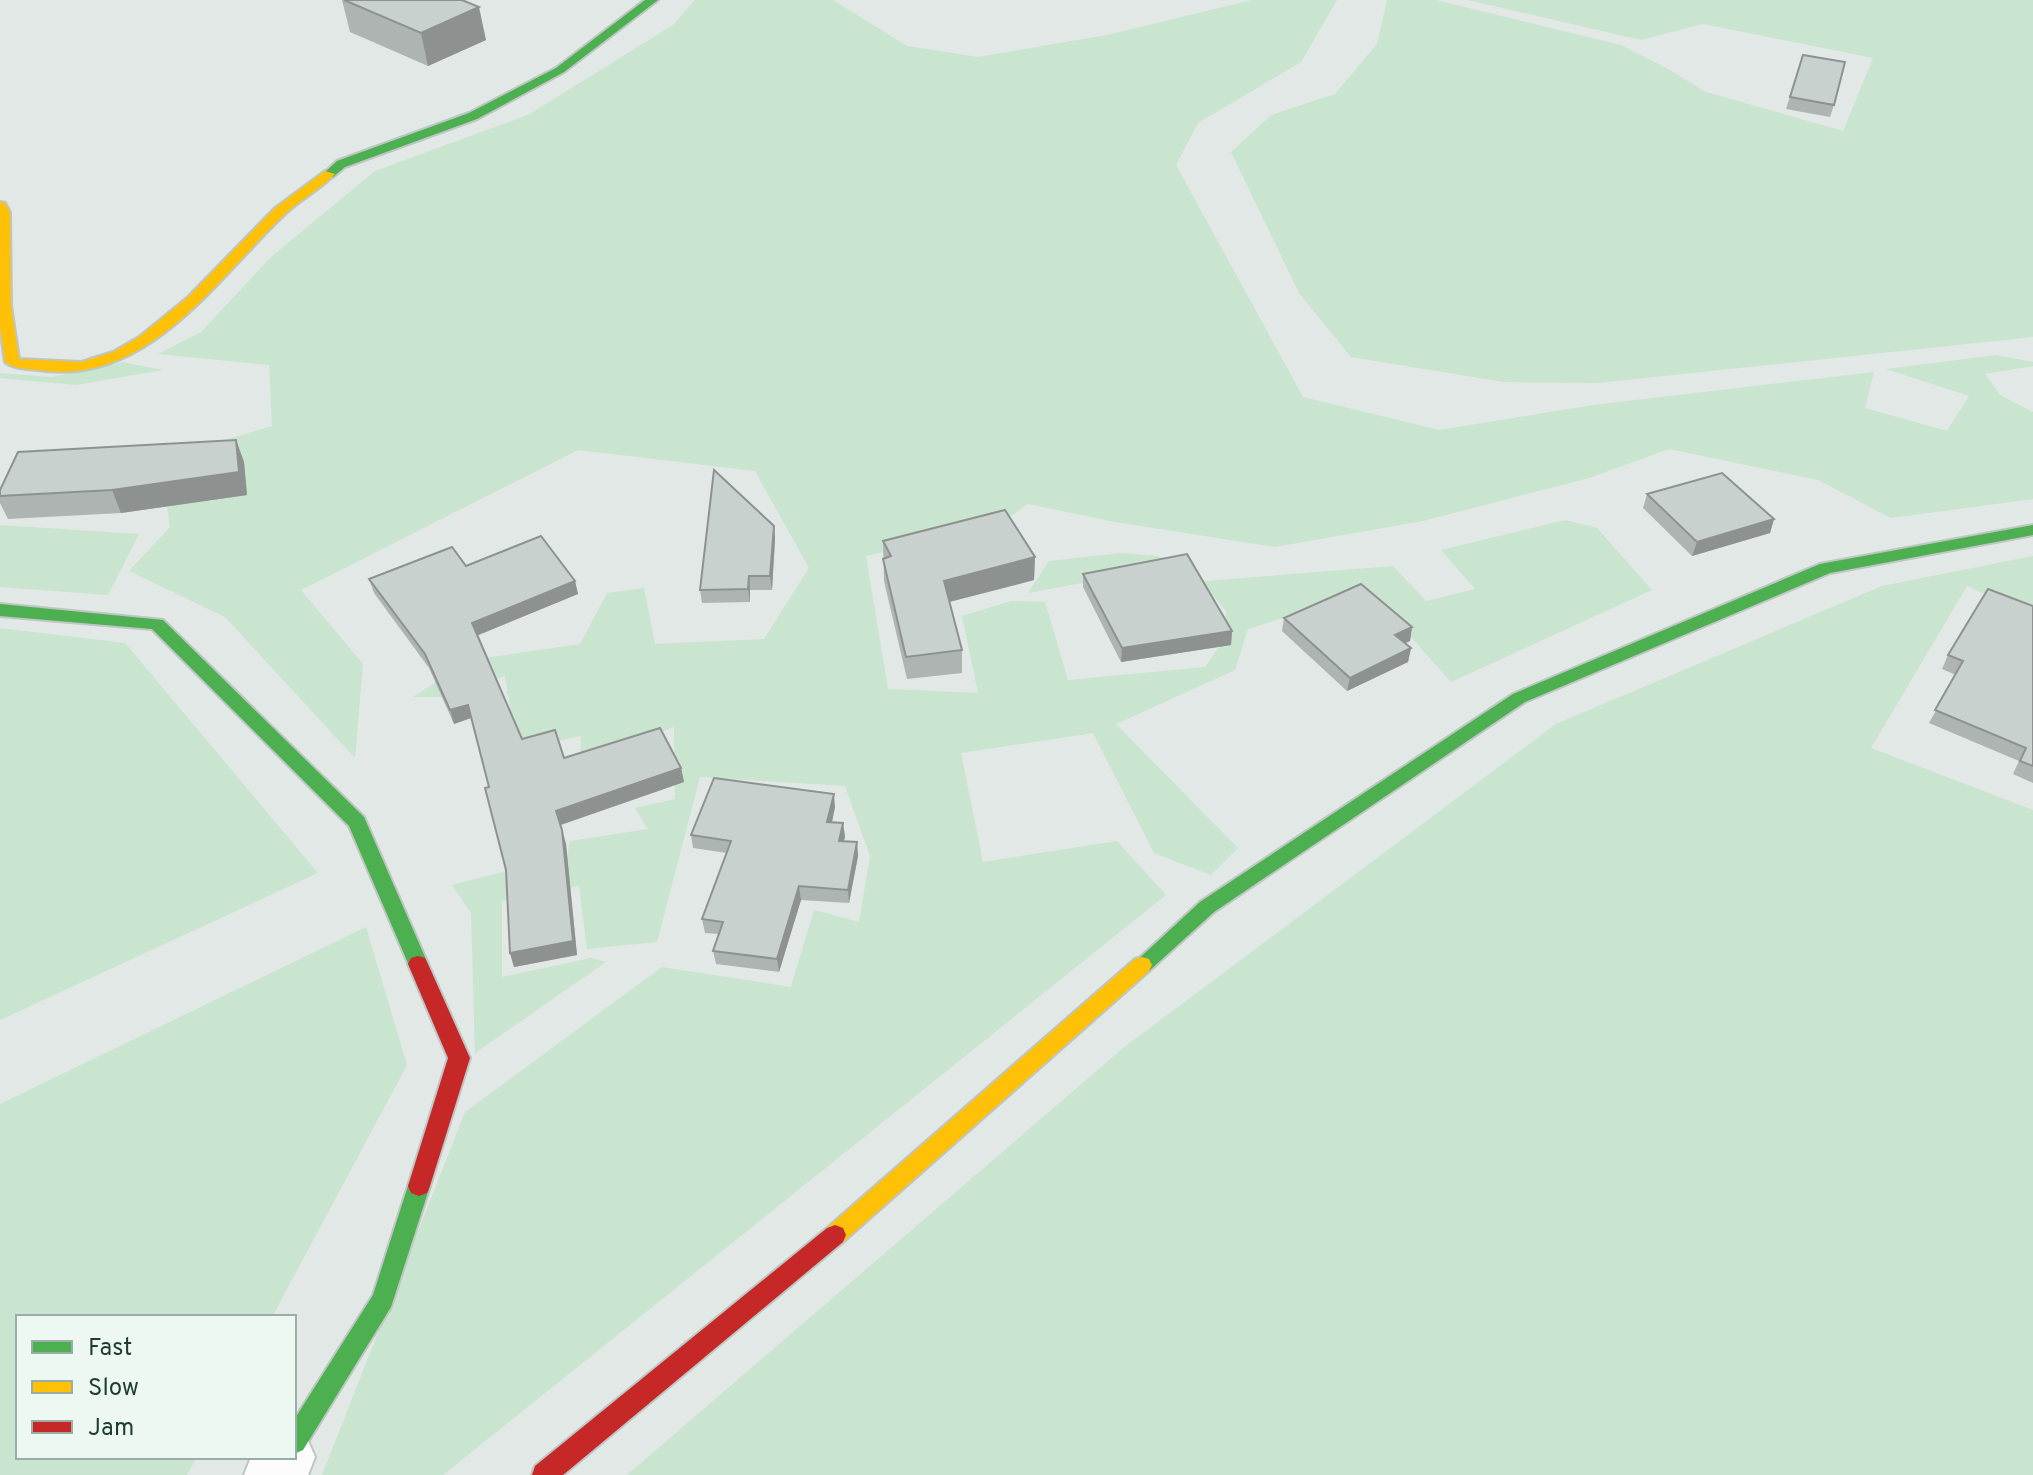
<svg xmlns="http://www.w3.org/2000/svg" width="2033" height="1475" font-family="Overpass,sans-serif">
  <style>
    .green { fill: #c9e4cf }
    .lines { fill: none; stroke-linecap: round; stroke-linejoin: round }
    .street-casing { stroke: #bec5c2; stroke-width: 4 }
    .fast-casing { stroke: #bdc6c2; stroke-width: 4 }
    .slow-casing { stroke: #bdc6c2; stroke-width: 4 }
    .jam-casing { stroke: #bdc6c2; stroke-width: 4 }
    .street { fill: #fbfcfb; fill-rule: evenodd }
    .fast { fill: #4caf50; fill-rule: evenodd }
    .slow { fill: #ffc107; fill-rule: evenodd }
    .jam { fill: #c62828; fill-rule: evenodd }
    .wall { fill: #adb4b1 }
    .shaded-wall { fill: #8d9290 }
    .building { fill: #c9d1ce; stroke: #8d9290; stroke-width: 2 }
  </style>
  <rect width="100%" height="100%" fill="#e2e8e5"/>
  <path class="green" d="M 695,0 L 833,0 L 907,46 L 978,57 L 1107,35 L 1252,0 L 1337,0 L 1301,62 L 1198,123 L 1176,165 L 1303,397 L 1439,430 L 1593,405 L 1874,372 L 1865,408 L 1947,431 L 1969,396 L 1886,369 L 1996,355 L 2033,362 L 2033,366 L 1985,374 L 2000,395 L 2033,412 L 2033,499 L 1891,518 L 1818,480 L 1669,449 L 1589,478 L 1423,521 L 1275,547 L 1115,522 L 1028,504 L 998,525 L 866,556 L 888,689 L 978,693 L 962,616 L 1011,601 L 1045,602 L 1068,680 L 1205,667 L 1224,640 L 1226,611 L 1206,587 L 1174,566 L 1028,593 L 1049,561 L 1122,553 L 1158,556 L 1206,581 L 1393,566 L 1426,601 L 1475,589 L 1441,550 L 1565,520 L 1597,528 L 1652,590 L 1451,682 L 1370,591 L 1248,629 L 1235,670 L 1116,724 L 1238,848 L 1211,875 L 1154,853 L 1093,733 L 961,753 L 983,862 L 1117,841 L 1166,895 L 443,1475 L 322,1475 L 465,1112 L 662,967 L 791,987 L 814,910 L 859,922 L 870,856 L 845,786 L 700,777 L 657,942 L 587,949 L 579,886 L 502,901 L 502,977 L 591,958 L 606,962 L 475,1053 L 471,913 L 452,885 L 567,856 L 570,841 L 648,829 L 635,808 L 675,799 L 674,727 L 580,762 L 581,736 L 517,749 L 505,676 L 440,697 L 413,697 L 470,660 L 580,644 L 607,593 L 644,588 L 655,644 L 764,639 L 809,568 L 755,471 L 578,450 L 301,590 L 363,664 L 355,758 L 225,617 L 129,571 L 170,527 L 160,459 L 272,426 L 269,365 L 158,354 L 201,332 L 271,257 L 375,171 L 528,115 L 673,25 Z
    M 1387,0 L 1436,0 L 1621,45 L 1668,69 L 1706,92 L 1843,131 L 1873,58 L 1703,24 L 1641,40 L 1468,0 L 2033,0 L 2033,337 L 1597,383 L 1503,382 L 1351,357 L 1299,293 L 1231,152 L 1271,115 L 1335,94 L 1377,44 Z
    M 123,362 L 163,370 L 76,385 L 0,378 L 0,373 L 52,377 Z
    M 0,525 L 139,534 L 108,595 L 0,587 Z
    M 2033,556 L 2033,616 L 1967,586 L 1871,748 L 2033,810 L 2033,1475 L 627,1475 L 1122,1049 L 1556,724 L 1882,586 Z
    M 0,628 L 125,643 L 318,873 L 0,1020 Z
    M 366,927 L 407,1065 L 272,1317 L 18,1317 L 18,1457 L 197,1457 L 187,1475 L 0,1475 L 0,1104 Z"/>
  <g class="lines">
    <defs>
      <path id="street" d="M 294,1431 L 306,1436 L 315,1457 L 308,1475 L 244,1475 L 251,1457 L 294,1457 Z"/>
      <path id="fast" d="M 645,0 L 658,0 L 564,72 L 477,119 L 345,167 L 333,177 L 323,174 L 337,161 L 469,113 L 556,68 Z
        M 2033,525 L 2033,535 L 1830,573 L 1525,702 L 1214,912 L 1149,971 L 1142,973 L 1135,971 L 1132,965 L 1200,902 L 1513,694 L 1820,564 Z
        M 0,604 L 163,620 L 364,817 L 428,964 L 425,970 L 418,972 L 411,970 L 349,826 L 152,629 L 0,616 Z
        M 419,1176 L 427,1179 L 430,1186 L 391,1307 L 303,1450 L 294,1454 L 294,1420 L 373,1295 L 408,1186 L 411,1179 Z"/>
      <path id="slow" d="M 325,171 L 335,174 C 320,190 299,200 283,216 C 217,279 150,382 46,371 C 33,369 14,370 5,362 L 0,327 L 0,202 L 5,203 L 10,212 L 11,306 L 19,359 L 81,362 L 113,352 L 139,337 L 188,297 L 275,208 Z
        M 1142,957 L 1149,959 L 1152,965 L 1149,971 L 843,1242 L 835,1245 L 827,1242 L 824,1235 L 827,1228 L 1135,959 Z"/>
      <path id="jam" d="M 418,956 L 425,958 L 428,964 L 470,1058 L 430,1186 L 427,1193 L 419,1196 L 411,1193 L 408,1186 L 448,1058 L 408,964 L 411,958 Z
        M 835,1225 L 843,1228 L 846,1235 L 843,1242 L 563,1475 L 532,1475 L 535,1466 L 827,1228 Z"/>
    </defs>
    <use href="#street" class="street-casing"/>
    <use href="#fast" class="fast-casing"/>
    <use href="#slow" class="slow-casing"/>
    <use href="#jam" class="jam-casing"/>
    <use href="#street" class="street"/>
    <use href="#fast" class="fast"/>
    <use href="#slow" class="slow"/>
    <use href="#jam" class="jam"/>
  </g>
  <path class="wall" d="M 342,0 L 462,0 L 486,40 L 428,66 L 350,32 Z
    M 1803,55 L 1834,105 L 1830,117 L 1786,109 Z
    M 236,440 L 244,462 L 247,495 L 121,513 L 8,519 L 0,503 L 0,490 Z
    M 1647,494 L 1774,519 L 1770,533 L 1692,556 L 1643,508 Z
    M 774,526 L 775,539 L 772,590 L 750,590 L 750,602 L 702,603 L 700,590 Z
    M 883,541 L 1035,557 L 1034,580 L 949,602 L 962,650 L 962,673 L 907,679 L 884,581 Z
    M 466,566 L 575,581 L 578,594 L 478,635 L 522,739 L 564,758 L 681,768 L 684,782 L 561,825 L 566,844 L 577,955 L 514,967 L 510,953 L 506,870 L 489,787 L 471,718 L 454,724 L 429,668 L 374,593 L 369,579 Z
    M 1083,574 L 1232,631 L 1231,645 L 1121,662 L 1083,587 Z
    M 2033,606 L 2033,783 L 2013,774 L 2019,761 L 1929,723 L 1956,675 L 1942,669 L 1948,655 Z
    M 1284,618 L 1412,627 L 1410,641 L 1405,643 L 1411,648 L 1408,662 L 1347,691 L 1282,631 Z
    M 835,807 L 832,822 L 843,823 L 845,837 L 843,841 L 857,842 L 858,856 L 849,903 L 801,900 L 779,972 L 716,964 L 713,951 L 719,934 L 705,933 L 702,919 L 727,853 L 693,848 L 691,835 Z"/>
  <path class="shaded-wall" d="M 479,7 L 486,40 L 428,66 L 421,33 Z
    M 236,440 L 244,462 L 247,495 L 121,513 L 112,490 Z
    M 1774,519 L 1770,533 L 1692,556 L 1697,542 Z
    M 774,526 L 775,539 L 772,590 L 770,576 Z
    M 1035,557 L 1034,580 L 945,603 L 944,581 Z
    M 749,576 L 750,590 L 750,602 L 748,589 Z
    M 575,581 L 578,594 L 476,636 L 472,623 Z
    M 1412,627 L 1410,641 L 1392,649 L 1395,635 Z
    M 1232,631 L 1231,645 L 1121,662 L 1122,648 Z
    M 1411,648 L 1408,662 L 1347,691 L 1350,678 Z
    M 468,705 L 471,718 L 454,724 L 450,710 Z
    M 681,768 L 684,782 L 560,825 L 556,811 Z
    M 834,794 L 835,807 L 829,836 L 827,822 Z
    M 843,823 L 845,837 L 840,855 L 839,841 Z
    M 562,830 L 566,844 L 577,955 L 514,967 L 510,953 Z
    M 857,842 L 858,856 L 849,903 L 848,890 Z
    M 799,886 L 801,900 L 779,972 L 777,959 Z"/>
  <path class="building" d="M 344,0 L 462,0 L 479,7 L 421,33 Z
    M 1803,55 L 1845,62 L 1834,105 L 1790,97 Z
    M 236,440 L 239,472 L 112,490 L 0,496 L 0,490 L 18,452 Z
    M 714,470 L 774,526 L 770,576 L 749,576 L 748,589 L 700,590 Z
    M 1722,473 L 1774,519 L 1697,542 L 1647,494 Z
    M 1005,510 L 1035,557 L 944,581 L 962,650 L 906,657 L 883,559 L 891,556 L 883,541 Z
    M 541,536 L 575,581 L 472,623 L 522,739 L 555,730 L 564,758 L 660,728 L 681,768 L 556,811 L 562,830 L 573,941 L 510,953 L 506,870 L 485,788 L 489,787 L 468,705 L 450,710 L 425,654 L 369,579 L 452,547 L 466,566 Z
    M 1187,554 L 1232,631 L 1122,648 L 1083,574 Z
    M 1361,584 L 1412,627 L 1395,635 L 1411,648 L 1350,678 L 1284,618 Z
    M 1988,589 L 2033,606 L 2033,766 L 2020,761 L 2026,748 L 1935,710 L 1963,661 L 1948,655 Z
    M 714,778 L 834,794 L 827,822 L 843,823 L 839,841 L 857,842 L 848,890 L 799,886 L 777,959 L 713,951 L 723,922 L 702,919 L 731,841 L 691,835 Z"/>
  <rect x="16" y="1315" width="280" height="144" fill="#eef8f3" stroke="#9aada6" stroke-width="2"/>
  <rect x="32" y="1341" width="40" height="12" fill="#4caf50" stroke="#9aada6" stroke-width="2"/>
  <text x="88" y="1355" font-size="24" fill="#1d3d33">Fast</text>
  <rect x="32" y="1381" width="40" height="12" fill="#ffc107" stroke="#9aada6" stroke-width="2"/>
  <text x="88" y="1395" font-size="24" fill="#1d3d33">Slow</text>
  <rect x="32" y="1421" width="40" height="12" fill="#c62828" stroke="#9aada6" stroke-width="2"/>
  <text x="88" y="1435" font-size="24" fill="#1d3d33">Jam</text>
</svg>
